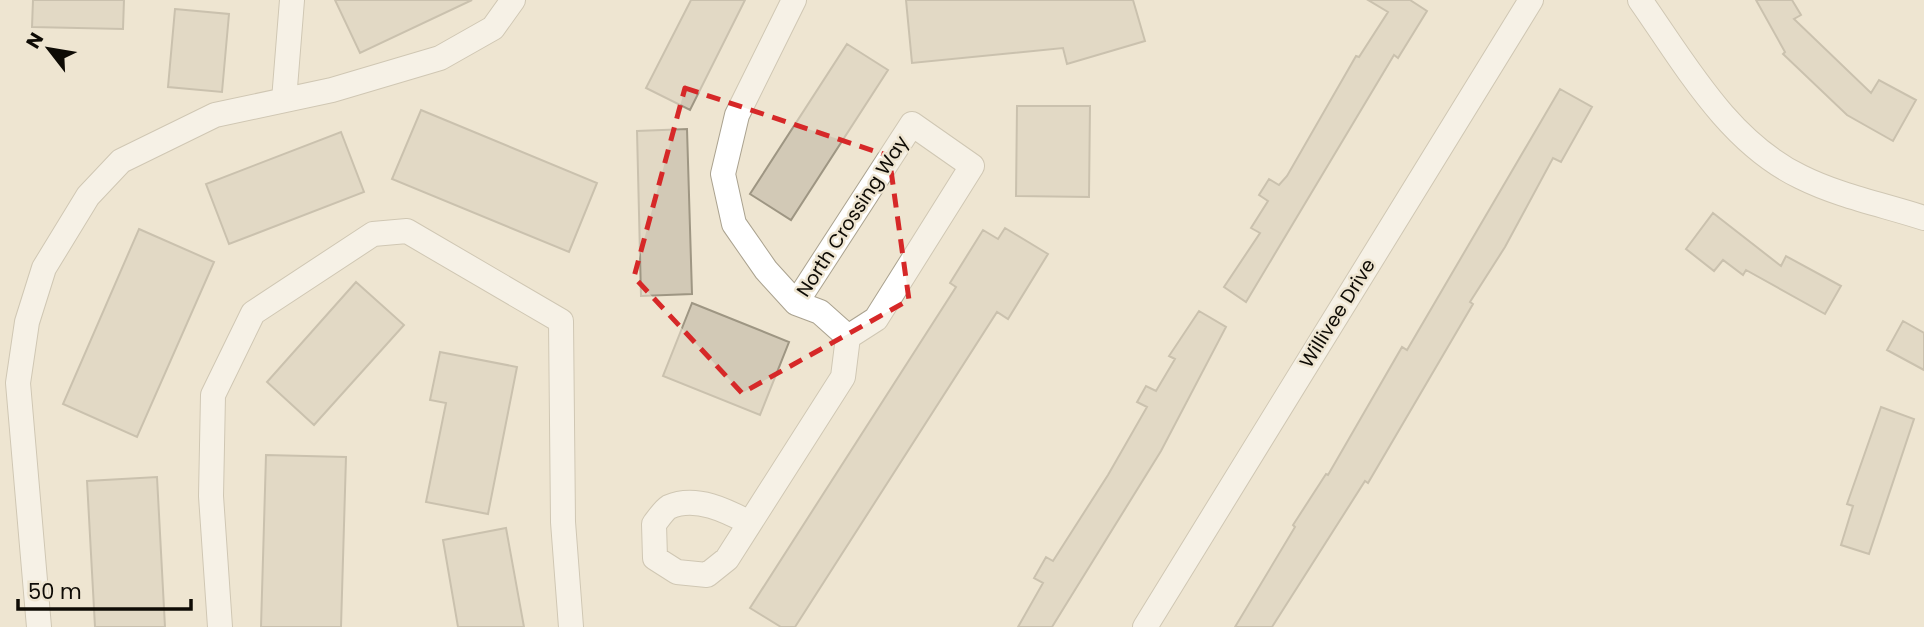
<svg xmlns="http://www.w3.org/2000/svg" width="1924" height="627" font-family="Poppins,sans-serif">
  <style>
    .building { fill: #d2c9b6; stroke: #9e9683; stroke-width: 2 }
    .lines { fill: none; stroke-linecap: round; stroke-linejoin: round }
    .street-casing { stroke: #aaa28f; stroke-width: 26 }
    .street { stroke: #fff; stroke-width: 24 }
    .marked { fill: none; stroke: #d62828; stroke-width: 5; stroke-dasharray: 14 9; stroke-linejoin: round }
    .labels { text-anchor: middle; stroke-width: 5; stroke-linejoin: round; paint-order: stroke }
    .street-label { font-size: 19px; fill: #0e0b05; stroke: #eee5d1 }
  </style>
  <rect width="100%" height="100%" fill="#eee5d1"/>
  <path class="building" d="M 33,0 L 124,0 L 123,29 L 32,27 Z
    M 335,0 L 472,0 L 360,53 Z
    M 691,0 L 745,0 L 690,110 L 646,88 Z
    M 906,0 L 1133,0 L 1145,41 L 1067,64 L 1063,48 L 912,63 Z
    M 1368,0 L 1410,0 L 1427,11 L 1398,58 L 1394,55 L 1246,302 L 1224,287 L 1260,233 L 1251,228 L 1268,201 L 1259,195 L 1269,179 L 1279,185 L 1287,176 L 1356,56 L 1359,57 L 1388,12 Z
    M 1756,0 L 1792,0 L 1801,15 L 1794,19 L 1871,93 L 1879,80 L 1916,100 L 1893,141 L 1847,115 L 1783,54 L 1785,52 Z
    M 175,9 L 229,14 L 222,92 L 168,87 Z
    M 847,44 L 888,70 L 791,220 L 750,194 Z
    M 1560,89 L 1592,107 L 1561,162 L 1553,158 L 1505,247 L 1470,302 L 1473,304 L 1368,483 L 1365,481 L 1272,627 L 1235,627 L 1295,527 L 1293,525 L 1326,474 L 1328,475 L 1402,347 L 1407,350 Z
    M 1017,106 L 1090,106 L 1089,197 L 1016,196 Z
    M 421,110 L 597,183 L 569,252 L 392,179 Z
    M 687,129 L 692,294 L 641,296 L 637,131 Z
    M 341,132 L 364,192 L 229,244 L 206,184 Z
    M 1713,213 L 1781,266 L 1786,256 L 1841,286 L 1825,314 L 1746,270 L 1743,275 L 1723,260 L 1714,271 L 1686,249 Z
    M 1005,228 L 1048,254 L 1008,319 L 997,312 L 795,627 L 781,627 L 750,608 L 956,287 L 950,283 L 983,230 L 998,239 Z
    M 139,229 L 214,262 L 137,437 L 63,404 Z
    M 356,282 L 404,325 L 314,425 L 267,382 Z
    M 692,303 L 789,342 L 760,415 L 663,376 Z
    M 1199,311 L 1226,327 L 1161,451 L 1052,627 L 1018,627 L 1043,583 L 1034,578 L 1046,557 L 1053,561 L 1108,475 L 1147,407 L 1137,402 L 1146,386 L 1156,391 L 1175,359 L 1169,356 Z
    M 1903,321 L 1924,333 L 1924,370 L 1887,350 Z
    M 440,352 L 517,367 L 488,514 L 426,502 L 446,403 L 430,400 Z
    M 1881,407 L 1914,419 L 1869,554 L 1841,545 L 1853,506 L 1847,504 Z
    M 266,455 L 346,457 L 341,627 L 261,627 Z
    M 157,477 L 165,627 L 95,627 L 87,481 Z
    M 506,528 L 524,627 L 458,627 L 443,540 Z"/>
  <g class="lines">
    <defs>
      <path id="street" d="M 1640,0 C 1685,64 1728,142 1801,177 C 1839,196 1884,205 1924,218
        M 284,100 L 292,0
        M 796,303 L 912,124 L 972,166 L 876,319 L 848,337
        M 750,523 C 727,511 696,495 669,507 C 664,510 658,519 654,524 L 655,558 L 677,572 L 707,575 L 727,559 L 843,377 L 848,337 L 820,312 L 796,303 L 766,270 L 734,224 L 723,174 L 737,115 L 794,0
        M 39,627 L 18,383 L 27,322 L 44,268 L 88,196 L 121,161 L 215,115 L 332,90 L 440,58 L 493,28 L 513,0
        M 220,627 L 211,496 L 213,395 L 253,313 L 373,234 L 407,231 L 561,321 L 563,522 L 571,627
        M 1145,627 L 1531,0"/>
    </defs>
    <use href="#street" class="street-casing"/>
    <use href="#street" class="street"/>
  </g>
  <path d="M0 0H1924V627H0ZM 685,88 L 889,156 L 909,300 L 742,393 L 634,277 Z" fill="#eee5d1" fill-opacity=".55" fill-rule="evenodd"/>
  <path class="marked" d="M 685,88 L 889,156 L 909,300 L 742,393 L 634,277 Z"/>
  <g class="labels">
    <g class="street-label">
      <text transform="translate(852 216) rotate(-57)" y="7">North Crossing Way</text>
      <text transform="translate(1337 313) rotate(-58)" y="7">Willivee Drive</text>
    </g>
  </g>
  <g transform="translate(49 49) rotate(301)" stroke="#eee5d1" stroke-width="5" paint-order="stroke">
  <path d="M0-5L12 26L0 18L-12 26Z" fill="#0e0b05"/>
  <text y="-10" font-size="19" font-weight="bold" text-anchor="middle" fill="#0e0b05">N</text>
  </g>
  <path d="M18 599v10h173v-10" fill="none" stroke="#0e0b05" stroke-width="3.5"/>
  <text x="28" y="599" font-size="21" fill="#0e0b05" stroke="#eee5d1" stroke-width="5" paint-order="stroke">50 m</text>
</svg>
